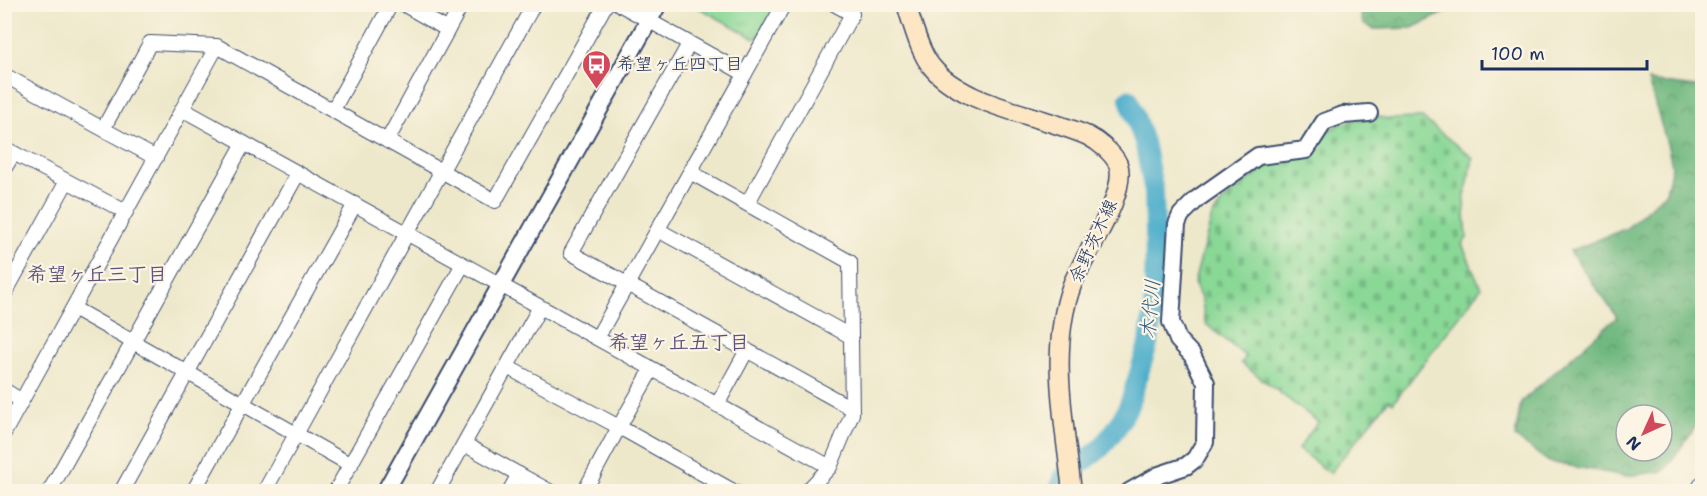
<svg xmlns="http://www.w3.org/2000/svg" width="1707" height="496" font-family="'Shantell Sans','Klee One',sans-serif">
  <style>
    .forest { fill: url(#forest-crowns); stroke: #45746e; stroke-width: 1.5; fill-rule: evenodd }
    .cemetery { fill: url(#cemetery-stones); stroke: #52847a; stroke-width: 1.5 }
    .park { fill: url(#park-tufts); stroke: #52847a; stroke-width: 1.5 }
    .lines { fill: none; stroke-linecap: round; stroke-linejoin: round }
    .river { stroke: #4cadcb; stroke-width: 20 }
    .minor-casing { stroke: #3b4b6e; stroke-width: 16 }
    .tertiary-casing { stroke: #3b4b6e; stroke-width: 20 }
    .secondary-casing { stroke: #3b4b6e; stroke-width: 21 }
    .minor { stroke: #fff; stroke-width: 14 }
    .tertiary { stroke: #fff; stroke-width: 16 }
    .secondary { stroke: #fce6c4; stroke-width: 18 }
    .labels { text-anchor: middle; stroke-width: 4.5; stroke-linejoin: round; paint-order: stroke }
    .poi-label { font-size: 18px; fill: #1b2f5e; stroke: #fcf5e5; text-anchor: start }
    .street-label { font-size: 18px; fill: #1b2f5e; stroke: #fcf5e5 }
    .neighbourhood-label { font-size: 20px; font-weight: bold; fill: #5d547e; stroke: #fcf5e5 }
    .water-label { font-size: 20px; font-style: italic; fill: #2c5b84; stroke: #fcf5e5 }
  </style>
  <defs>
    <pattern id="forest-crowns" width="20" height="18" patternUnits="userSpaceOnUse" patternTransform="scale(1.5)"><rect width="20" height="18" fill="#6fb87f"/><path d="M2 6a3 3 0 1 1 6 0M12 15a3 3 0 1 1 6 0" fill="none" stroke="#5a966b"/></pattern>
    <pattern id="cemetery-stones" width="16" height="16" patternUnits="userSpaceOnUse" patternTransform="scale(1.5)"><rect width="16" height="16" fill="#8ad896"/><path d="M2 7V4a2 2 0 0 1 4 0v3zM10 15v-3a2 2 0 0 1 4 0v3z" fill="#76ba84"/></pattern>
    <pattern id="park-tufts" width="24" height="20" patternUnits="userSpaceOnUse" patternTransform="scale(1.5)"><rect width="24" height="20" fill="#8ad896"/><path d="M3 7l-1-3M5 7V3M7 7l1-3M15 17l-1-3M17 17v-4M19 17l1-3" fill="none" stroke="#76ba84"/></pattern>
  </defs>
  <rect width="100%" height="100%" fill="#fcf5e5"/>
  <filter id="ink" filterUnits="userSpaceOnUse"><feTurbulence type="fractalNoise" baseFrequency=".0167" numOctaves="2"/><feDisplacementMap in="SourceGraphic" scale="12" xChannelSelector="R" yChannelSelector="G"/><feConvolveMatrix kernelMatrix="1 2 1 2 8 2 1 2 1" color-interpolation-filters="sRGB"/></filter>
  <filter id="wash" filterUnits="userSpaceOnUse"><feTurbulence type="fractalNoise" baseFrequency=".008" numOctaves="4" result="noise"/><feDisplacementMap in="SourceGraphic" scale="24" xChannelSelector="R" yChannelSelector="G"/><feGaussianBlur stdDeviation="1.35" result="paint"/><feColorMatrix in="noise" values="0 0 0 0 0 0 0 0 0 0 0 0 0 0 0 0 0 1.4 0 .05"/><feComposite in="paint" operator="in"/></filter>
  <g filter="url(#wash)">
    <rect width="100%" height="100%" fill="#eee8cb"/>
    <path class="forest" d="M 1366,4 L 1461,4 L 1461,5 L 1412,28 L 1374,29 L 1363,24 L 1360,11 Z
      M 1648,81 L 1702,88 L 1702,361 L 1698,367 L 1697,425 L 1664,471 L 1625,476 L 1549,462 L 1515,437 L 1521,402 L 1617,317 L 1570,251 L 1627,228 L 1666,192 L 1672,166 L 1668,147 ZM 1626,415 L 1662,415 L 1662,451 L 1626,451 Z"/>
    <path class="cemetery" d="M 1375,116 L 1388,119 L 1422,118 L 1473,158 L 1464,200 L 1467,238 L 1462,244 L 1481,288 L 1393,403 L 1389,400 L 1330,473 L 1298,449 L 1318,422 L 1241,363 L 1246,357 L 1205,323 L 1202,301 L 1194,283 L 1212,216 L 1224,200 L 1273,161 L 1322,133 L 1343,123 Z"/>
    <path class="park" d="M 694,5 L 776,5 L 756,39 Z"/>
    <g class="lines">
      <path class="river" d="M 1058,492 L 1063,477 L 1100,449 L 1118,426 L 1129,405 L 1149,341 L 1154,298 L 1155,231 L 1154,192 L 1144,142 L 1129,99"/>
    </g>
  </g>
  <g filter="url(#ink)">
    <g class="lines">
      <defs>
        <path id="minor" d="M 403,4 L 448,30
          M 619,4 L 745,74
          M 689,44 L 571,253 L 851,408
          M 4,75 L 156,158
          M 182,109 L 830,467
          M 333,110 L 391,4
          M 103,129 L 150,43 L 217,46 L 495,201 L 606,4
          M 387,141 L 462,4
          M 4,148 L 126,212
          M 4,169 L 14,153
          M 690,172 L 850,262 L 852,414 L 830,467 L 806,492
          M 747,204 L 852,14 L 834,4
          M 658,230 L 850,336
          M 4,295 L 67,181
          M 73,308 L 351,465
          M 597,338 L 784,4
          M 507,367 L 619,427 L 652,369
          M 4,390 L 22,401
          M 717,405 L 747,350
          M 4,433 L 217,46
          M 464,444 L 551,492
          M 49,492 L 244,143
          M 121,492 L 298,173
          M 193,492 L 355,204
          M 264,492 L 534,4
          M 335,492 L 463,264
          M 437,492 L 540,307
          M 509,492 L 519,474
          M 584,492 L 619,427 L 735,492
          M 1697,492 L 1702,483"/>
        <path id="tertiary" d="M 385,492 L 658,4
          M 1129,492 L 1159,475 L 1186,466 L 1195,459 L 1205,442 L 1206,383 L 1192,355 L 1178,340 L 1171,322 L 1177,224 L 1181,215 L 1197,199 L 1258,156 L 1306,150 L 1324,122 L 1343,115 L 1369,113"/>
        <path id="secondary" d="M 906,4 C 912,22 920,54 932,67 C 942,80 958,89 972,96 C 1009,113 1051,120 1088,136 C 1098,141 1113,153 1118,164 C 1129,193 1083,256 1072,285 C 1048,350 1065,424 1072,492"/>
      </defs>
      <use href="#minor" class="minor-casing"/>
      <use href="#tertiary" class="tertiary-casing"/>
      <use href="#secondary" class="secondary-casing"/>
      <use href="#minor" class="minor"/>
      <use href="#tertiary" class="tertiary"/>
      <use href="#secondary" class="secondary"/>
    </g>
  </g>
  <defs>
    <symbol id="bus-pin" viewBox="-11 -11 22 30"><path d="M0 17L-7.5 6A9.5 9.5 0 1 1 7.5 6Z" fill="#d1495b" stroke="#fcf5e5"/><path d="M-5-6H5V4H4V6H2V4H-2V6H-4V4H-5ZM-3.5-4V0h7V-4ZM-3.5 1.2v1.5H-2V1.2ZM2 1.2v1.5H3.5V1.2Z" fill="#fff"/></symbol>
  </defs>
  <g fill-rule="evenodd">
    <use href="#bus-pin" x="580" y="48" width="33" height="45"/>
  </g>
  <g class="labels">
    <g class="poi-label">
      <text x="617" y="70">希望ヶ丘四丁目</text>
    </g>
    <g class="street-label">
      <text transform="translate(1093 241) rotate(-65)" y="6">余野茨木線</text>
    </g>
    <g class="neighbourhood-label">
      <text x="97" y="281">希望ヶ丘三丁目</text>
      <text x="679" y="349">希望ヶ丘五丁目</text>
    </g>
    <g class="water-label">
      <text transform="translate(1150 309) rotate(-85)" y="7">木代川</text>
    </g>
  </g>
  <rect width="1707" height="496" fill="none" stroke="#fcf5e5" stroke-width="24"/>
  <g transform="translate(1644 433) rotate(225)"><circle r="28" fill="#fcf5e5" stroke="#a2a6af" stroke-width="1.5"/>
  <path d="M0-4.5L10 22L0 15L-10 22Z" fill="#d1495b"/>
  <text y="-9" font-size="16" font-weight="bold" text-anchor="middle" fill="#1b2f5e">N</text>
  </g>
  <path d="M1482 60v9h165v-9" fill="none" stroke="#1b2f5e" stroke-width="3"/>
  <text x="1491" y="60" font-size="18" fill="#1b2f5e" stroke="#fcf5e5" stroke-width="4.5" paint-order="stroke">100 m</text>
</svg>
